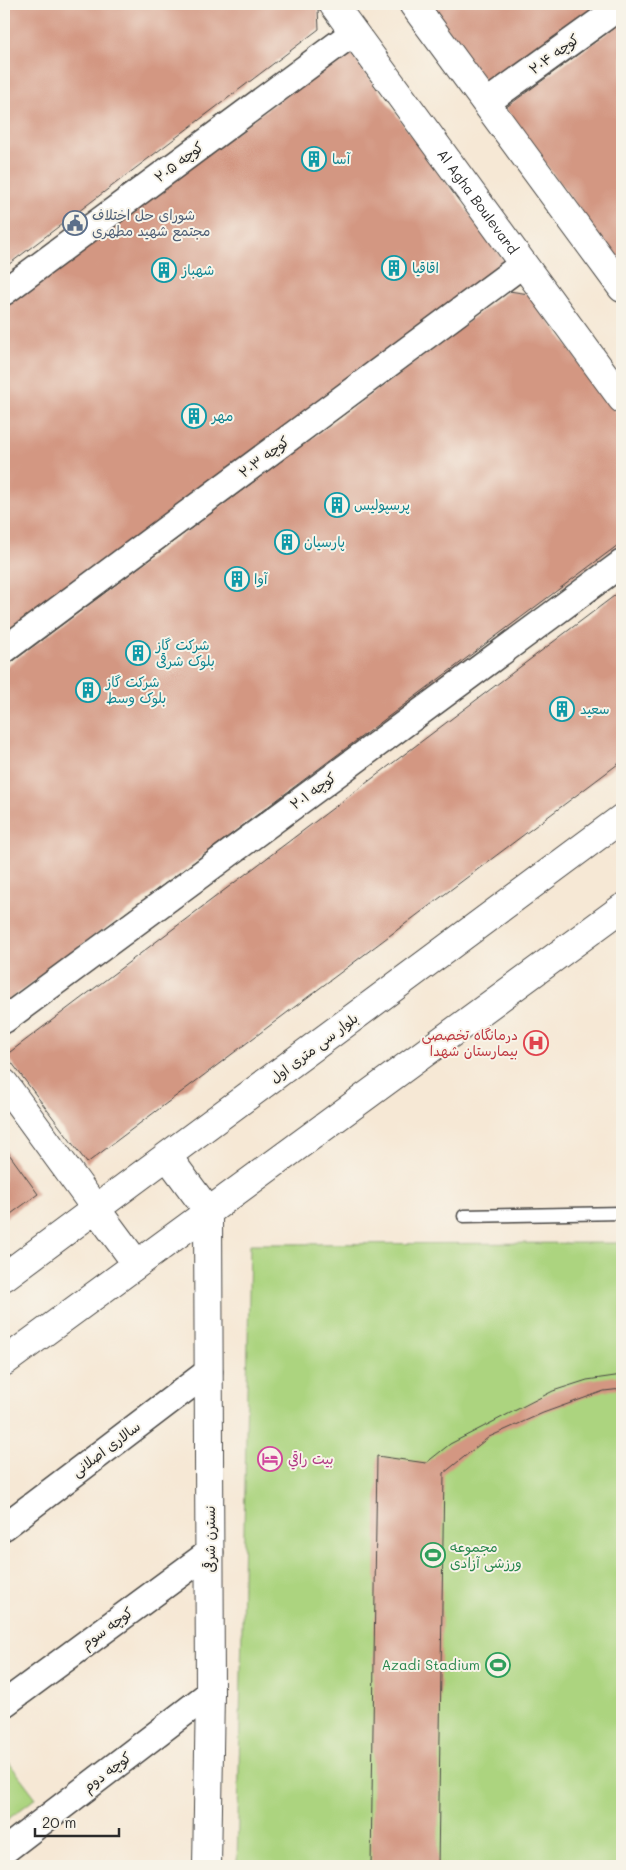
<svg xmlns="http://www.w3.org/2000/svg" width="626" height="1870" font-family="Mali,'Playpen Sans Arabic',sans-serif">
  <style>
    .green { fill: #acd47f; stroke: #6c8055 }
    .building { fill: #d39782 }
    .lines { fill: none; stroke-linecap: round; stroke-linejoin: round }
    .service-casing { stroke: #494744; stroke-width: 15 }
    .minor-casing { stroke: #494744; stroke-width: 29 }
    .tertiary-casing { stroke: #494744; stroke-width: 30 }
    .secondary-casing { stroke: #494744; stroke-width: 30 }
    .service { stroke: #fff; stroke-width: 12 }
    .minor { stroke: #fff; stroke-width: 26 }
    .tertiary { stroke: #fff; stroke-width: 28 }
    .secondary { stroke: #fff; stroke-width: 28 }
    .labels { text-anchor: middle; stroke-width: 4; stroke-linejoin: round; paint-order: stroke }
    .street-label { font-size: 14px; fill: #2b2b2b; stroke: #f7f3e8 }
    .culture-label { font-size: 14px; fill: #0d838f; stroke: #f7f3e8; text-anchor: start }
    .service-label { font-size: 14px; fill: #4e5e75; stroke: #f7f3e8; text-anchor: start }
    .health-label { font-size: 14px; fill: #be3a42; stroke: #f7f3e8; text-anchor: end }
    .hotel-label { font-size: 14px; fill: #b23c85; stroke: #f7f3e8; text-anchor: start }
    .leisure-label { font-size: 14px; fill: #27864d; stroke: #f7f3e8; text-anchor: start }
  </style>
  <rect width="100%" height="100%" fill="#f7f3e8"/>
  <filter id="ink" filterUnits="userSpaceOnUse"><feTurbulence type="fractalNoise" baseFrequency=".02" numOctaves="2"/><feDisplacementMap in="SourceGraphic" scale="10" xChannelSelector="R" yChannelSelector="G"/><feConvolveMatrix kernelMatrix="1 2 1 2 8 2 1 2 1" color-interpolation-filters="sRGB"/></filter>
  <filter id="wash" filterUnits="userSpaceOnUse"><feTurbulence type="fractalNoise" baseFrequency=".0096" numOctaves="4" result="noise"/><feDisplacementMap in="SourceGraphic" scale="20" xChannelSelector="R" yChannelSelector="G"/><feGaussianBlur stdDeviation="1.12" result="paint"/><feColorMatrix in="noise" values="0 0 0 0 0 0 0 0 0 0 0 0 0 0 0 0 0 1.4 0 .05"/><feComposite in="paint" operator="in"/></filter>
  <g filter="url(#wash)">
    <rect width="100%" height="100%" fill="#f6e8d5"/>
    <path class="green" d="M 622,1243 L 622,1866 L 237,1866 L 250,1244 Z
      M 4,1756 L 36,1798 L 4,1822 Z"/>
    <g id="blocks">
      <path class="building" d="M 4,4 L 314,4 L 318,9 L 319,29 L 4,268 Z
        M 428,4 L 603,4 L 489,87 Z
        M 622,22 L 622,269 L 505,108 Z
        M 348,49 L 508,266 L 4,639 L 4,304 Z
        M 509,291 L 529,294 L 622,420 L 622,542 L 4,1004 L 4,668 Z
        M 622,590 L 622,761 L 87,1163 L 6,1055 Z
        M 4,1147 L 38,1194 L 4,1219 Z
        M 622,1375 L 622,1389 L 604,1391 L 543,1413 L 489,1437 L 444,1473 L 438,1866 L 371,1866 L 377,1456 L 426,1463 L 450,1444 L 553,1391 L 587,1380 Z"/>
    </g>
  </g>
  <g filter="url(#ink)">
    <use href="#blocks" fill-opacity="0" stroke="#494744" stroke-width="1"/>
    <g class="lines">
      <defs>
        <path id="service" d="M 464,1216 L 622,1213"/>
        <path id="minor" d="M 486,103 L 622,5
          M 4,292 L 354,32
          M 4,650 L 523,264
          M 4,1020 L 622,563
          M 4,1527 L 209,1371
          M 4,1704 L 210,1552
          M 4,1851 L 210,1693"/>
        <path id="tertiary" d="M 4,1083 L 96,1209
          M 207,1866 L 210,1693 L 208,1211"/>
        <g id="secondary">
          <path id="s1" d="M 333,4 L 622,399"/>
          <path d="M 413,4 L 622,288"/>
          <path d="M 168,1157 L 208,1211"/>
          <path d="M 96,1209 L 136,1263"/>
          <path d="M 4,1277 L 622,818"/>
          <path d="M 4,1362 L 622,908"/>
        </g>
      </defs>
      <use href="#service" class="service-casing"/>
      <use href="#minor" class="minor-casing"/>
      <use href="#tertiary" class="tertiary-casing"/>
      <use href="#secondary" class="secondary-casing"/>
      <use href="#service" class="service"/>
      <use href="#minor" class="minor"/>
      <use href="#tertiary" class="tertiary"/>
      <use href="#secondary" class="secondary"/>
    </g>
  </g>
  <defs>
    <symbol id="building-ring" viewBox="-11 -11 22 22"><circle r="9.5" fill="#f7f3e8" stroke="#0f9aa8" stroke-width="1.5"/><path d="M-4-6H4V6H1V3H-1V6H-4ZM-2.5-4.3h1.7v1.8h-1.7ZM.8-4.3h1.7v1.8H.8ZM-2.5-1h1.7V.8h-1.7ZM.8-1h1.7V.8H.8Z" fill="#0f9aa8"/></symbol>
    <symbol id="civic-ring" viewBox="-11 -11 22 22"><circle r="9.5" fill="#f7f3e8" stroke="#5c6f8a" stroke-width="1.5"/><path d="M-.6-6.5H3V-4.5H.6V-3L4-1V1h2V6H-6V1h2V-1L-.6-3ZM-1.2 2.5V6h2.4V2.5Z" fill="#5c6f8a"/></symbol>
    <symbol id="hospital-ring" viewBox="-11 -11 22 22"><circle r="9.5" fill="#f7f3e8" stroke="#e0444e" stroke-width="1.5"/><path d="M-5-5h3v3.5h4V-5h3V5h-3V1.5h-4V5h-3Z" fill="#e0444e"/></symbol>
    <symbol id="hotel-ring" viewBox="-11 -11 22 22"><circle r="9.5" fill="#f7f3e8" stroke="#d1479c" stroke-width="1.5"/><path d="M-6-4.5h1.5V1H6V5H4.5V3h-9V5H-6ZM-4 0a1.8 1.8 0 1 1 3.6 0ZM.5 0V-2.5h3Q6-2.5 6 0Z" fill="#d1479c"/></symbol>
    <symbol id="stadium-ring" viewBox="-11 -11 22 22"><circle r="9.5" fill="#f7f3e8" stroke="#2e9e5b" stroke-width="1.5"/><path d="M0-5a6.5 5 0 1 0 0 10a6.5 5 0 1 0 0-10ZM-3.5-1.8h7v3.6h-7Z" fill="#2e9e5b"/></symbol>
  </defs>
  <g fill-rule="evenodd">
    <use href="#building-ring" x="300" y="145" width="28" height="28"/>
    <use href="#civic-ring" x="61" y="209" width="28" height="28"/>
    <use href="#building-ring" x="380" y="254" width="28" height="28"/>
    <use href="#building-ring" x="150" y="256" width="28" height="28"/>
    <use href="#building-ring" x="180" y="402" width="28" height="28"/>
    <use href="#building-ring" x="323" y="491" width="28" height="28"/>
    <use href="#building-ring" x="273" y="528" width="28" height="28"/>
    <use href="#building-ring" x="223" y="565" width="28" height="28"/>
    <use href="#building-ring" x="124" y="639" width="28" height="28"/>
    <use href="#building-ring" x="74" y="676" width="28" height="28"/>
    <use href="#building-ring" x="548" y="695" width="28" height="28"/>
    <use href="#hospital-ring" x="522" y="1029" width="28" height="28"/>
    <use href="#hotel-ring" x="256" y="1445" width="28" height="28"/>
    <use href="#stadium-ring" x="419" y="1541" width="28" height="28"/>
    <use href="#stadium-ring" x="484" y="1651" width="28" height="28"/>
  </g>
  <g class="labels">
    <g class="street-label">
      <text transform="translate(554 54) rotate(-36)" y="5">کوچه ۲۰۴</text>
      <text transform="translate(179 162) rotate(-37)" y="5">کوچه ۲۰۵</text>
      <text dy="5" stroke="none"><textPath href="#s1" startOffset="245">Al Agha Boulevard</textPath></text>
      <text transform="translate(264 457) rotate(-37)" y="5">کوچه ۲۰۳</text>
      <text transform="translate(313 791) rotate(-36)" y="5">کوچه ۲۰۱</text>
      <text transform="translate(314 1048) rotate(-37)" y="5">بلوار سی متری اول</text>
      <text transform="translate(106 1449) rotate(-37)" y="5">سالاری اصلانی</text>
      <text transform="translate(210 1539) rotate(-90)" y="5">نسترن شرقی</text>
      <text transform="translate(107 1628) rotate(-36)" y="5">کوچه سوم</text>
      <text transform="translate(107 1772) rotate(-37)" y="5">کوچه دوم</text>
    </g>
    <g class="culture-label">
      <text x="332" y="164">آسا</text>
      <text x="412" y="273">اقاقیا</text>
      <text x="182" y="275">شهباز</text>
      <text x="212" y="421">مهر</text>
      <text x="354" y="510">پرسپولیس</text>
      <text x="304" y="547">پارسیان</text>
      <text x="254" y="584">آوا</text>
      <text x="156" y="650">شرکت گاز<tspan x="156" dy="16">بلوک شرقی</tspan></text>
      <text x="106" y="687">شرکت گاز<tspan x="106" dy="16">بلوک وسط</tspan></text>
      <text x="580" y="714">سعید</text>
    </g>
    <g class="service-label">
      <text x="92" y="220">شورای حل اختلاف<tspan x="92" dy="16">مجتمع شهید مطهری</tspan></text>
    </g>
    <g class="health-label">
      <text x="518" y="1040">درمانگاه تخصصی<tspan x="518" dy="16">بیمارستان شهدا</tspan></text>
    </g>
    <g class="hotel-label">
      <text x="288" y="1464">بيت راقي</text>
    </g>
    <g class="leisure-label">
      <text x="450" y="1552">مجموعه<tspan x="450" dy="16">ورزشی آزادی</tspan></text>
      <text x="480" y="1670" text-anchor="end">Azadi Stadium</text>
    </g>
  </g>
  <rect width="626" height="1870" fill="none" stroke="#f7f3e8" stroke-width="20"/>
  <path d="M35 1828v8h84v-8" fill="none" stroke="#2b2b2b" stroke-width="2.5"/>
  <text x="42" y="1828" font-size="15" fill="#2b2b2b" stroke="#f7f3e8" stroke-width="4" paint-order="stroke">20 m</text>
</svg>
